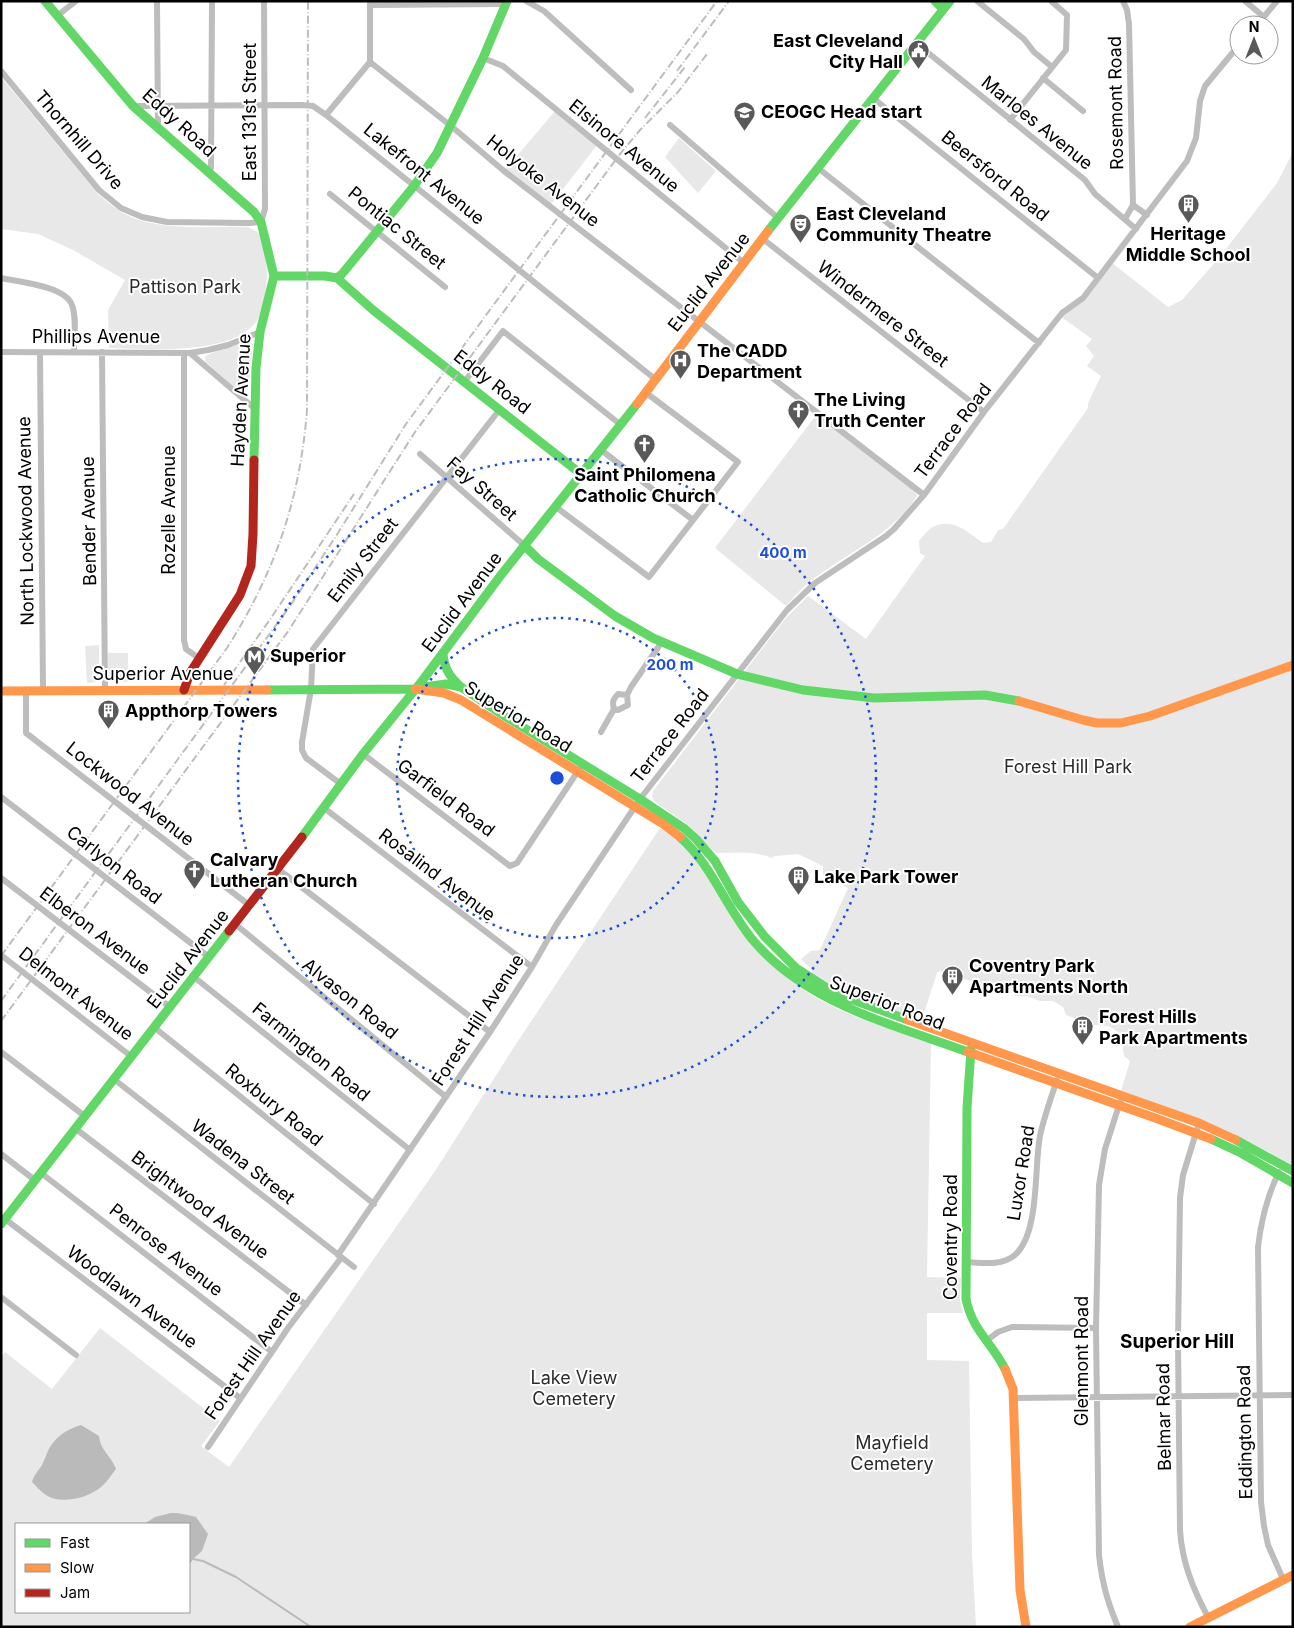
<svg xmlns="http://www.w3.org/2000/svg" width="1294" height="1628" font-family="Inter,sans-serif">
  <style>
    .green { fill: #e8e8e8; fill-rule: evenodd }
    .water { fill: #bababa }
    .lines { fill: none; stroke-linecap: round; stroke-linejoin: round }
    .stream { stroke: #bababa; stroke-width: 2 }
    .street { stroke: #bdbdbd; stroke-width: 6 }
    .fast { stroke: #63d668; stroke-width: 9 }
    .slow { stroke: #ff974d; stroke-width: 9 }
    .jam { stroke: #b3261e; stroke-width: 9 }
    .rail { stroke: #bdbdbd; stroke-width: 2; stroke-dasharray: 8 2.5 1 2.5; stroke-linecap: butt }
    .ring { fill: none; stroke: #1d4ed8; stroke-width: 2.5; stroke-dasharray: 2.5 5 }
    .labels { text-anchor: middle; stroke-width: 4; stroke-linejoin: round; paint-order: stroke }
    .poi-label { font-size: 18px; font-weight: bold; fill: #000; stroke: #fff; text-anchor: start }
    .street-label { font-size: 18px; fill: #000; stroke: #fff }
    .park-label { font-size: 18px; fill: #2c2c2c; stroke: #fff }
    .neighbourhood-label { font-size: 19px; font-weight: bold; fill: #000; stroke: #fff }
    .centre { fill: #1d4ed8; stroke: #fff; stroke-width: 2.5 }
    .ring-label { font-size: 15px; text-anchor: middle; font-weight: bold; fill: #1d4ed8; stroke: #fff; stroke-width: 4; stroke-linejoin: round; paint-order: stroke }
  </style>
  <rect width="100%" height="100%" fill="#fff"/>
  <path class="green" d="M 1,77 L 99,195 C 110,204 120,213 134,218 C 167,231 213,226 248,227 L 259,233 C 267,249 268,272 266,289 C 264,299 262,314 256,322 C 231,356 146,349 109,348 L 108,310 L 125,280 L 73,250 L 38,234 L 1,229 Z
    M 556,110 L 598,144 L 549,207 L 504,171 Z
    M 679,138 L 716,171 L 698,193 L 665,157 Z
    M 1293,152 L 1293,1166 C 1239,1133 1180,1112 1121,1091 L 1130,1061 L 1124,1056 L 1121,1034 L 1109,1026 L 1094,1025 L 1066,1015 L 1063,1007 L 1053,1001 L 1040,1001 L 1027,996 L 1015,996 L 1010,988 C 985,987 962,978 939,971 L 937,973 L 923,1016 L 915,1013 L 914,1018 L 846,994 L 811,974 L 812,970 L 801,959 L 811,951 L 820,950 L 848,888 L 823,875 L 823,866 L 798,854 L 775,856 L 771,858 C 753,850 735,853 715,853 L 688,825 L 655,802 L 652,797 L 653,791 L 785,619 L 808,596 L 866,639 L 925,556 L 920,553 L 919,541 C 923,536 928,530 933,527 C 952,517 968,532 983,543 L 991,542 L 998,530 L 1003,529 L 1088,408 L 1088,403 L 1101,376 L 1087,366 L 1094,356 L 1086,346 L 1092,339 L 1060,316 L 1083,298 L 1111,262 L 1168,307 L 1182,300 L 1219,258 L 1277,183 Z
    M 247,341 L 251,342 L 253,345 L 249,387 L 244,391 L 238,391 L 205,361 L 205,357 C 209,352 238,345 247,341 Z
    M 817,414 L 915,490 L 917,496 C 890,537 847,552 811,581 C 802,588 794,597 786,606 L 715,548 Z
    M 99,645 L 99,681 L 98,682 L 87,683 L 85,646 Z
    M 108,653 L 128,653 L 128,682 L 111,682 L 108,680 Z
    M 660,828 C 672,836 684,844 693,855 C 712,878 723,907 741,932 C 765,963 802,993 838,1009 C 868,1023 900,1032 931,1043 L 927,1277 L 961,1278 L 960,1300 L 963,1313 L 927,1313 L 927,1360 L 969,1361 L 972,1554 L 976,1627 L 1,1627 L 1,1357 L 5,1352 L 52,1389 L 100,1328 L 220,1421 L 201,1446 L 229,1467 L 435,1171 L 514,1047 ZM 16,1524 L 189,1524 L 189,1612 L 16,1612 Z"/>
  <path class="water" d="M 81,1425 L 99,1436 C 101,1452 111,1455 116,1469 C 111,1475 107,1482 101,1487 C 88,1498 61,1505 46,1495 C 41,1492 36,1486 32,1482 C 34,1475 38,1471 42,1465 C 45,1459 47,1452 50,1447 C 58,1435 68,1429 81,1425 Z
    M 171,1513 C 180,1513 188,1515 196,1517 L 208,1534 L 202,1551 L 193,1559 L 189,1566 L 189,1524 L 144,1524 L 155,1517 Z"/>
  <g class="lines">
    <path class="stream" d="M 193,1559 L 203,1561 L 236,1577 L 311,1627"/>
    <path class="street" d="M 157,1 L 158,129
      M 526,1 L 544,11 L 631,90
      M 977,1 L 1024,39 L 1034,52 L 1052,67
      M 1123,1 L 1127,10 L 1129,24 L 1133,205 L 1125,219
      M 1245,1 L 1264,17
      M 370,5 L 506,4
      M 57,16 L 76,1
      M 1257,25 L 1277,1
      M 916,43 L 1085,180 L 1095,194 L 1136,229
      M 483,58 L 503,66 L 744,263
      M 370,62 L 451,126 L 504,171 L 924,495
      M 1,71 L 99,190 L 121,208 L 142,217 L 167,222 L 248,223 L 261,222 L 265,209 L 264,1
      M 1043,78 L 1083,111
      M 873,98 L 1098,278
      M 133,106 L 302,105 L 313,106 L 326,115 L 655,379
      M 326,115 L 370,62 L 370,2
      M 1010,120 L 1066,50 L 1067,15 L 1051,1
      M 670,125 L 778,218
      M 818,168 L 1039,343
      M 209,172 L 211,168 L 212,1
      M 330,194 L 445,287
      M 1133,205 L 1147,215
      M 763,239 L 984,412
      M 1,278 C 19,282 65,286 72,305 C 77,319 74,337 74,352
      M 1,352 L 190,353 L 208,350 L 228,345 L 260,332
      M 40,352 L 43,690
      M 102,352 L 105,690
      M 184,353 L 184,640 L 186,649 L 200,659
      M 190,353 L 254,408
      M 465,381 L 503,331 L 621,425
      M 601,450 L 693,520
      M 420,454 L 525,546
      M 556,507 L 649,577 L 738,462 L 645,392
      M 26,691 L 26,733 L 249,905
      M 627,695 L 618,694 C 613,699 612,702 614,709 L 618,710 L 628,705 L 627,695 L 631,687 L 661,643
      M 601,732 L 614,709
      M 363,754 L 510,866 L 517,863 L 582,765
      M 341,784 L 306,758 L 302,750 L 302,742 L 311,689 L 313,649 L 500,409
      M 1,797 L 209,957
      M 324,808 L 532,967
      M 278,869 L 490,1032
      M 1,878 L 170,1007
      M 235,924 L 446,1097
      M 1,955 L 132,1057
      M 194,977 L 410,1150
      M 155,1028 L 374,1204
      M 1,1052 L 86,1117
      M 115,1080 L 354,1267
      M 1199,1123 L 1183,1175 L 1180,1198 L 1178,1342 L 1180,1530 C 1182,1562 1193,1589 1208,1617
      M 76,1129 L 306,1305
      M 1,1154 L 36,1181
      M 1279,1172 C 1267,1196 1261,1221 1258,1247 L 1261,1502 L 1264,1526 L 1268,1545 L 1283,1579
      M 41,1173 L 272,1352
      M 5,1219 L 240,1398
      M 338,1255 L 490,1032 L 532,967 L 556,925 L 640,799 L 787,610 L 815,583 L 886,536 L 894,529 L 924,495 L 984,412 L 1062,313 L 1083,298 L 1187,161 L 1196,138 L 1200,101 L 1205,86 L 1239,45
      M 967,1262 C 983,1263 1002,1266 1015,1255 C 1040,1233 1034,1166 1040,1136 C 1044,1117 1051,1098 1057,1080
      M 1,1297 L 76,1355
      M 986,1341 L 998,1332 L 1012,1327 L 1096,1328
      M 1014,1398 L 1293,1395
      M 208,1447 L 288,1328 L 341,1258
      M 1118,1627 C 1107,1601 1102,1582 1099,1555 L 1096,1328 L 1099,1185 L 1105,1149 L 1122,1096"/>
    <path class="fast" d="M 45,1 L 133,106 L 254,212 L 261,222 L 274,276
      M 935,1 L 943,9
      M 768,231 L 950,1
      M 337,278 L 373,310 L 581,474
      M 254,460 L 256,368 L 260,332 L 274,276 L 325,276 L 337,278 L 342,274 L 414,186 L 437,153 L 483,58 L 507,1
      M 525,546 L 538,559 L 615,616 L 653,638 L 737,674 L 803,690 L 874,698 L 985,695 L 1019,701
      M 443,653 C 444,669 450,677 461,687
      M 424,687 L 446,684 L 461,687 L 503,715 L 640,799 L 685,829 L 696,839 L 715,861 L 738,902 L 765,937 L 796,968 L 827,988 L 845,997 L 908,1020
      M 267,690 L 415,689
      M 302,837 L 363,754 L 422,681 L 501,575 L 637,404
      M 680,837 C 712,865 725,906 752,939 C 806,1004 892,1024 968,1052
      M 971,1049 L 967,1108 L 966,1299 C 972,1330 992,1343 1005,1369
      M 1211,1139 L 1241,1153 L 1293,1183
      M 1236,1140 L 1293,1171
      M 1,1224 L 229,931"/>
    <path class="slow" d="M 637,404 L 768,231
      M 415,689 L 444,693 L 461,700 L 663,824 L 680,837
      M 1,691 L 267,690
      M 1019,701 L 1083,720 L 1097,723 L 1121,723 L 1150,716 L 1293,665
      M 908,1020 L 1199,1123 L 1236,1140
      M 968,1052 L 1158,1119 L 1211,1139
      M 1005,1369 L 1013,1389 L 1020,1590 L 1026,1627
      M 1190,1627 L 1293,1575"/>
    <path class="jam" d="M 184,690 L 190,673 L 240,595 L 251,566 L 253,534 L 254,460
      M 229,931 L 302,837"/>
    <path class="rail" d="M 677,71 L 729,1
      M 645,118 L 685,67
      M 224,685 L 271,618 L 354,494
      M 1,956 L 227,648 C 275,572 300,500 307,410 L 308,1
      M 1,1001 L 290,606 L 338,533 L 406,424 L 717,1
      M 1,1021 L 289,630 L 415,432 L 620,154 L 640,130 L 678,92 L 707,54"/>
  </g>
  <g class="ring">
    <circle cx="557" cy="778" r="160"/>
    <circle cx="557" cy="778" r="319"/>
  </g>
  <defs>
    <symbol id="civic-pin" viewBox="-11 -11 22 30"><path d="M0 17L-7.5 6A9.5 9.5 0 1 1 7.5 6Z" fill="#595959" stroke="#fff"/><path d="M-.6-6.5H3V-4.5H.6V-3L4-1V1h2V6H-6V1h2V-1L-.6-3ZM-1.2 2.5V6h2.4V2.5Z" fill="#fff"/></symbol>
    <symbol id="school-pin" viewBox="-11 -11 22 30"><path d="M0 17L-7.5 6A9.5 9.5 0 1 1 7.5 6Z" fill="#595959" stroke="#fff"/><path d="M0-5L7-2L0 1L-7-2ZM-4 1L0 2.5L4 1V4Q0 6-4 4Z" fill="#fff"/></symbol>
    <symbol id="building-pin" viewBox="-11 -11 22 30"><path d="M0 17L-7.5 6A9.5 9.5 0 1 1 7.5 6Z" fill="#595959" stroke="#fff"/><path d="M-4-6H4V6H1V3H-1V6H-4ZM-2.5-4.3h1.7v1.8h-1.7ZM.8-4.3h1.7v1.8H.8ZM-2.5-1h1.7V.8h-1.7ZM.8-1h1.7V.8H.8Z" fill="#fff"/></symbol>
    <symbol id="theatre-pin" viewBox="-11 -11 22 30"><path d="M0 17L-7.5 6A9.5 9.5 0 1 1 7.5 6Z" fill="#595959" stroke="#fff"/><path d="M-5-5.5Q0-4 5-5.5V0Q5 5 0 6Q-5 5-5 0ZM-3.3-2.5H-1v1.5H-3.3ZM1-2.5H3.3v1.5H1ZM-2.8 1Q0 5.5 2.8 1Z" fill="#fff"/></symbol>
    <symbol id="hospital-pin" viewBox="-11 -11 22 30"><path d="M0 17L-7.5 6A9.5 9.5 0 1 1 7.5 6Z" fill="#595959" stroke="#fff"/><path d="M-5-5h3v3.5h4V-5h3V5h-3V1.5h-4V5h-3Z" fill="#fff"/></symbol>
    <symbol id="church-pin" viewBox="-11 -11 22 30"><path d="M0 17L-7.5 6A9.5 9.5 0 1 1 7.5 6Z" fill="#595959" stroke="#fff"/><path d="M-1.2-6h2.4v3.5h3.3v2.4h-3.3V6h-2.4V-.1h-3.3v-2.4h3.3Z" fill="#fff"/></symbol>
    <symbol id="metro-pin" viewBox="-11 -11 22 30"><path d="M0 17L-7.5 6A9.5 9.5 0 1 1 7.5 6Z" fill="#595959" stroke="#fff"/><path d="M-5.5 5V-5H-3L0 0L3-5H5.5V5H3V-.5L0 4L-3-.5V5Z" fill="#fff"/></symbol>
  </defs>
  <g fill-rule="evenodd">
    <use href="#civic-pin" x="906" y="38" width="25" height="34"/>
    <use href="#school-pin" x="732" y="100" width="25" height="34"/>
    <use href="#building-pin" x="1176" y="192" width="25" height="34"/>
    <use href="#theatre-pin" x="788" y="212" width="25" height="34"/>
    <use href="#hospital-pin" x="668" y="348" width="25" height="34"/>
    <use href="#church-pin" x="786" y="398" width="25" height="34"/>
    <use href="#church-pin" x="632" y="432" width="25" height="34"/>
    <use href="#metro-pin" x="242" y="644" width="25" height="34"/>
    <use href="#building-pin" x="96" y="698" width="25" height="34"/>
    <use href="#church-pin" x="182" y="858" width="25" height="34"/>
    <use href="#building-pin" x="786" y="864" width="25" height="34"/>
    <use href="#building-pin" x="940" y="964" width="25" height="34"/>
    <use href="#building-pin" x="1070" y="1014" width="25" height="34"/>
  </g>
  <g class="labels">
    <g class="poi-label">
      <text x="903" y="47" text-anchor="end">East Cleveland<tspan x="903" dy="21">City Hall</tspan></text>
      <text x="761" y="118">CEOGC Head start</text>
      <text x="816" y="220">East Cleveland<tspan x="816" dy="21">Community Theatre</tspan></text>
      <text x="1188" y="240" text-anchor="middle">Heritage<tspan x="1188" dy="21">Middle School</tspan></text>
      <text x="697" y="357">The CADD<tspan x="697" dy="21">Department</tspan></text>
      <text x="814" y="406">The Living<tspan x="814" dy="21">Truth Center</tspan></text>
      <text x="645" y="481" text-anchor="middle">Saint Philomena<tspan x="645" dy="21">Catholic Church</tspan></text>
      <text x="270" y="662">Superior</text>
      <text x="125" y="717">Appthorp Towers</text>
      <text x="210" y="866">Calvary<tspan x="210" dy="21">Lutheran Church</tspan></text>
      <text x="814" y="883">Lake Park Tower</text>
      <text x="969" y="972">Coventry Park<tspan x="969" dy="21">Apartments North</tspan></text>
      <text x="1099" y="1023">Forest Hills<tspan x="1099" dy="21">Park Apartments</tspan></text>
    </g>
    <g class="street-label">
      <text transform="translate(1116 103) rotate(-91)" y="6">Rosemont Road</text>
      <text transform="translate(250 112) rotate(-90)" y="6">East 131st Street</text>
      <text transform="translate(179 123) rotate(42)" y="6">Eddy Road</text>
      <text transform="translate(1037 123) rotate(39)" y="6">Marloes Avenue</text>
      <text transform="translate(79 140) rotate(49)" y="6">Thornhill Drive</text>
      <text transform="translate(624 146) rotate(39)" y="6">Elsinore Avenue</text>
      <text transform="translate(424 174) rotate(39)" y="6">Lakefront Avenue</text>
      <text transform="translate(995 176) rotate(39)" y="6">Beersford Road</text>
      <text transform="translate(543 181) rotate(38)" y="6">Holyoke Avenue</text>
      <text transform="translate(397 228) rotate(39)" y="6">Pontiac Street</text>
      <text transform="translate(709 282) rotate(-52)" y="6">Euclid Avenue</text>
      <text transform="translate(883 314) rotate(38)" y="6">Windermere Street</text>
      <text x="96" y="343">Phillips Avenue</text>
      <text transform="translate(492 382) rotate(38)" y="6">Eddy Road</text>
      <text transform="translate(241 400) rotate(-87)" y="6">Hayden Avenue</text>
      <text transform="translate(953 431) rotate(-53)" y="6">Terrace Road</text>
      <text transform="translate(482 489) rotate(41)" y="6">Fay Street</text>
      <text transform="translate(169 510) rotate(-90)" y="6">Rozelle Avenue</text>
      <text transform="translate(26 521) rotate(-91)" y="6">North Lockwood Avenue</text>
      <text transform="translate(89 521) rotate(-91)" y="6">Bender Avenue</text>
      <text transform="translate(363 560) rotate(-52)" y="6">Emily Street</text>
      <text transform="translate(462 602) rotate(-53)" y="6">Euclid Avenue</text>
      <text x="163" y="680">Superior Avenue</text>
      <text transform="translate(518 717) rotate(31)" y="6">Superior Road</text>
      <text transform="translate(670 736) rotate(-52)" y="6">Terrace Road</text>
      <text transform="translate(130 794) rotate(38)" y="6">Lockwood Avenue</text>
      <text transform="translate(446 798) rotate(37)" y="6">Garfield Road</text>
      <text transform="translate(114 865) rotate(38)" y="6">Carlyon Road</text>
      <text transform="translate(437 875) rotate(37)" y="6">Rosalind Avenue</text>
      <text transform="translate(95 931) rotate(37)" y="6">Elberon Avenue</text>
      <text transform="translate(188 959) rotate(-52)" y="6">Euclid Avenue</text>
      <text transform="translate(76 994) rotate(38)" y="6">Delmont Avenue</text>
      <text transform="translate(350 999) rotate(39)" y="6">Alvason Road</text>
      <text transform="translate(887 1003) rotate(21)" y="6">Superior Road</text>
      <text transform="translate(478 1020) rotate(-57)" y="6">Forest Hill Avenue</text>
      <text transform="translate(311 1052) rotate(39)" y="6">Farmington Road</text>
      <text transform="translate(274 1105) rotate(39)" y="6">Roxbury Road</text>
      <text transform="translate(243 1162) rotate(38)" y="6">Wadena Street</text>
      <text transform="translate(1021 1173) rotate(-81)" y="6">Luxor Road</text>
      <text transform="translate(200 1205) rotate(37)" y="6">Brightwood Avenue</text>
      <text transform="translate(951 1237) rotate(-90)" y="6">Coventry Road</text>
      <text transform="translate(166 1250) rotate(38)" y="6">Penrose Avenue</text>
      <text transform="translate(132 1297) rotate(37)" y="6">Woodlawn Avenue</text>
      <text transform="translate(253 1355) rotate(-55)" y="6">Forest Hill Avenue</text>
      <text transform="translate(1082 1361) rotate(-90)" y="6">Glenmont Road</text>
      <text transform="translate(1164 1417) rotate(-91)" y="6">Belmar Road</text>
      <text transform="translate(1245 1432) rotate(-91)" y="6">Eddington Road</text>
    </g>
    <g class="park-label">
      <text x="185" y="293">Pattison Park</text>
      <text x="1068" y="773">Forest Hill Park</text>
      <text x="574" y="1384">Lake View<tspan x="574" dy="21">Cemetery</tspan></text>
      <text x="892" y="1449">Mayfield<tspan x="892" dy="21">Cemetery</tspan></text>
    </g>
    <g class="neighbourhood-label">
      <text x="1177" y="1348">Superior Hill</text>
    </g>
  </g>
  <circle cx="557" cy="778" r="8" class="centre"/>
  <g class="ring-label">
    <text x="783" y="558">400 m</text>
    <text x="670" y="670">200 m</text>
  </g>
  <rect width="1294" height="1628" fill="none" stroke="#000000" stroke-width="5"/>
  <rect x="15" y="1523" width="175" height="90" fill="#ffffff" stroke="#999999"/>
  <rect x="25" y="1539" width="25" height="8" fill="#63d668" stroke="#999999"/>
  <text x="60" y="1548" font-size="15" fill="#000000">Fast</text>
  <rect x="25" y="1564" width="25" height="8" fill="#ff974d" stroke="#999999"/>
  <text x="60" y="1573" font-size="15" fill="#000000">Slow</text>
  <rect x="25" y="1589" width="25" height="8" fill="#b3261e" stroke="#999999"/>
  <text x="60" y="1598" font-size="15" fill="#000000">Jam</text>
  <g transform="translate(1254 40)"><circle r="24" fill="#ffffff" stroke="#999999"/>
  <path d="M0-4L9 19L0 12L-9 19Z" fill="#595959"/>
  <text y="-8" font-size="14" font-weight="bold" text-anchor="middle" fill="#000000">N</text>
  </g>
</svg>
